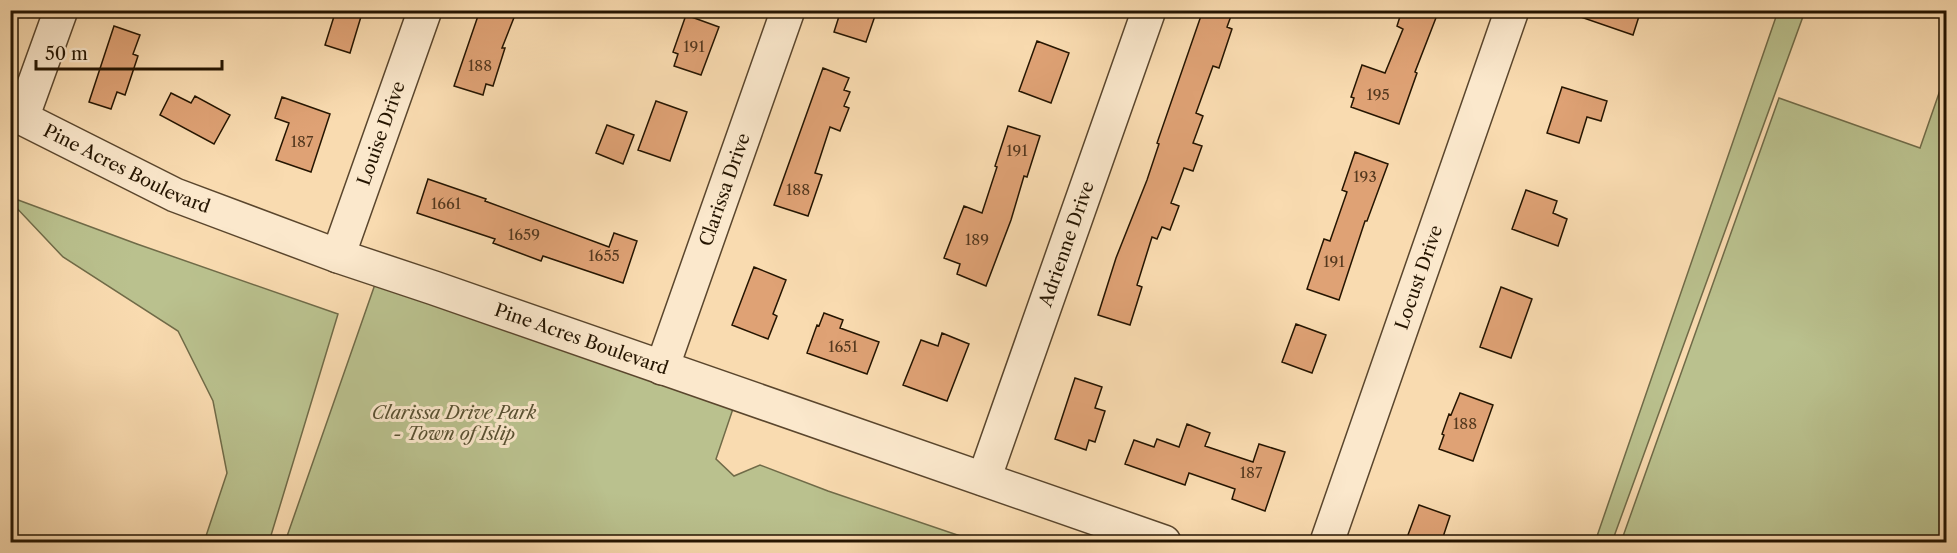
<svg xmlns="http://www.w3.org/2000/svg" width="1957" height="553" font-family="'Libre Caslon Text',serif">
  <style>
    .green { fill: #bac18e; stroke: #706b48; stroke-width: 1.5 }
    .building { fill: #dfa275; stroke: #251501; stroke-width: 1.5 }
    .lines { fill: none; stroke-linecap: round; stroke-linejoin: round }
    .minor-casing { stroke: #5a462d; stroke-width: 36 }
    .minor { stroke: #fbe8cc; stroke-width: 33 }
    .labels { text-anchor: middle; stroke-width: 6; stroke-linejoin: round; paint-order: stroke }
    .number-label { font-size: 15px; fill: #54381e }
    .street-label { font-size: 18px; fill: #251501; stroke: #fbe8cc }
    .park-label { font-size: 18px; font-style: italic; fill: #595132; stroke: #fbe8cc }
  </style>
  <rect width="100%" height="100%" fill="#f9dbb0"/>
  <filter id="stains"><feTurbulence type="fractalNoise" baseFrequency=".00333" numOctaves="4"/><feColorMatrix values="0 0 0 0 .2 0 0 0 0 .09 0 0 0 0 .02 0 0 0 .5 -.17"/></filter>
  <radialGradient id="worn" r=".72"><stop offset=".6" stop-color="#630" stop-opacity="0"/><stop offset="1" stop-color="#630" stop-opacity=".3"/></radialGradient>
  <path class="green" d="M 1778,11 L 1805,11 L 1612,542 L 1595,542 Z
    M 1946,73 L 1946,542 L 1621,542 L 1779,98 L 1920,148 Z
    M 10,197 L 137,244 L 338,314 L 269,542 L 204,542 L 227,473 L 213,401 L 178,331 L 63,257 L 11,202 Z
    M 380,270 L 738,394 L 716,459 L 734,476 L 760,465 L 828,491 L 978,542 L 285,542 Z"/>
  <path class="building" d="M 336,10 L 363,10 L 350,53 L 325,45 Z
    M 480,10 L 517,10 L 502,48 L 505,48 L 493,86 L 486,84 L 483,95 L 454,86 Z
    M 841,10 L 877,10 L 866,42 L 834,32 Z
    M 1203,10 L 1215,10 L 1231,16 L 1227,27 L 1232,29 L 1219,68 L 1213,66 L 1196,113 L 1203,116 L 1193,143 L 1202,146 L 1193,171 L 1184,168 L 1171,203 L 1179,206 L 1170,230 L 1162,227 L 1157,239 L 1152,237 L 1137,285 L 1142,287 L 1130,325 L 1098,315 L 1116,258 L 1147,180 L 1159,144 L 1157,143 Z
    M 1402,10 L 1439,10 L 1415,72 L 1417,73 L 1399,124 L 1351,107 L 1354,98 L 1351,97 L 1362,65 L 1385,73 L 1403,29 L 1397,26 Z
    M 1572,10 L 1641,10 L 1633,35 L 1572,14 Z
    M 686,15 L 719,27 L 701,75 L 674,66 L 678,54 L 673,52 Z
    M 114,26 L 140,35 L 133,54 L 138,56 L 125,95 L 117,92 L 111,109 L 89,102 Z
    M 1037,41 L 1069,53 L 1051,103 L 1019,91 Z
    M 823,68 L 849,78 L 844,90 L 850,92 L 844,106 L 849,108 L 840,131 L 830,127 L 815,173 L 822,175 L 808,216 L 774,205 Z
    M 1562,87 L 1607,101 L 1601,121 L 1587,117 L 1579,143 L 1547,133 Z
    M 171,93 L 191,103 L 195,96 L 230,115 L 214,144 L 160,115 Z
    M 282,97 L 330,114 L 311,172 L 276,160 L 289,123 L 275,118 Z
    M 656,101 L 687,112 L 670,161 L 638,150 Z
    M 607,125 L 634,135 L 623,164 L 596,153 Z
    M 1008,126 L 1040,136 L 1027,177 L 1024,176 L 1011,220 L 986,286 L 957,274 L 960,264 L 944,258 L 964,206 L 982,213 L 997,167 L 995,166 Z
    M 1355,152 L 1388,164 L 1367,221 L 1365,221 L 1339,300 L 1307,289 L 1324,239 L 1330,241 L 1347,192 L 1342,190 Z
    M 428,179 L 486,199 L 485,201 L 609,247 L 614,233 L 637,241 L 623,283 L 543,256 L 541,261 L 493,243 L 495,239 L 417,213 Z
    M 1526,190 L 1557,201 L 1553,213 L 1567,219 L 1558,246 L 1512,229 Z
    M 754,267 L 786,280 L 773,314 L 777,316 L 768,339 L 732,325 Z
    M 1501,287 L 1532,299 L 1511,358 L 1480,347 Z
    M 824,313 L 843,320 L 840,328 L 879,342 L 867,374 L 807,353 L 817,325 L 819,326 Z
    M 1296,324 L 1326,335 L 1312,373 L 1282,362 Z
    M 942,333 L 969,344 L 947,401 L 903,385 L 921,340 L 938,346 Z
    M 1075,378 L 1102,387 L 1095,408 L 1105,411 L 1095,442 L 1089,440 L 1086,450 L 1055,439 Z
    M 1460,393 L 1493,405 L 1473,461 L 1439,449 L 1444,435 L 1442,434 L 1449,414 L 1451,415 Z
    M 1187,424 L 1210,433 L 1205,446 L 1253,462 L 1259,444 L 1285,452 L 1265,511 L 1232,499 L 1235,489 L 1189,473 L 1185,485 L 1125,464 L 1134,440 L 1154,447 L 1157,439 L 1179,447 Z
    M 1419,505 L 1450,516 L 1441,543 L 1405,543 Z"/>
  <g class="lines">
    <defs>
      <g id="minor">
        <path id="s1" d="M 10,112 L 175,195 L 338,256 L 434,288 L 1164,542"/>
        <path d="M 22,118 L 61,10"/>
        <path id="s2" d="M 338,256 L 425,10"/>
        <path id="s3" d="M 662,368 L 788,10"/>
        <path id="s4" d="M 984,479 L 1149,10"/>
        <path id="s5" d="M 1327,542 L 1512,10"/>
      </g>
    </defs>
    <use href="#minor" class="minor-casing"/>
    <use href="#minor" class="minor"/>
  </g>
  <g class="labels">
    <g class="number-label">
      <text x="694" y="52">191</text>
      <text x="480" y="71">188</text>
      <text x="1378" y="100">195</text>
      <text x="302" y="147">187</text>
      <text x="1017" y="156">191</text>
      <text x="1365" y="182">193</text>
      <text x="798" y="195">188</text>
      <text x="446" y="209">1661</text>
      <text x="524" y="240">1659</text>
      <text x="977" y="245">189</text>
      <text x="604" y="261">1655</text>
      <text x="1334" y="267">191</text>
      <text x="843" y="352">1651</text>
      <text x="1465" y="429">188</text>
      <text x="1251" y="478">187</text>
    </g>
    <g class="street-label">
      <text dy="6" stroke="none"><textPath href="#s2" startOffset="130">Louise Drive</textPath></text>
      <text dy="6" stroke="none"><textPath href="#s1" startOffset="130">Pine Acres Boulevard</textPath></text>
      <text dy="6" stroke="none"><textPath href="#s3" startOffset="189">Clarissa Drive</textPath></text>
      <text dy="6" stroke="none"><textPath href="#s4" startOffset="249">Adrienne Drive</textPath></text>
      <text dy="6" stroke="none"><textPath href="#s5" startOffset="280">Locust Drive</textPath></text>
      <text dy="6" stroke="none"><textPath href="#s1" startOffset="616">Pine Acres Boulevard</textPath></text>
    </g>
    <g class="park-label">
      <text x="454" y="419">Clarissa Drive Park<tspan x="454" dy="21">- Town of Islip</tspan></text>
    </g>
  </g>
  <rect width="1957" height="553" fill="none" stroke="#f9dbb0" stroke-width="36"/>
  <rect x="12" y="12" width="1933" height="529" fill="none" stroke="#251501" stroke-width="3"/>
  <rect x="18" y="18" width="1921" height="517" fill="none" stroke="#251501" stroke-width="1.5"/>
  <path d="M36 60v9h186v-9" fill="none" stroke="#251501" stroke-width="3"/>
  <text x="45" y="60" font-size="18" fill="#251501" stroke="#fbe8cc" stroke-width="4.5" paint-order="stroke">50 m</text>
  <rect width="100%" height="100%" filter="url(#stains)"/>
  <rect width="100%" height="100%" fill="url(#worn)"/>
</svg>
